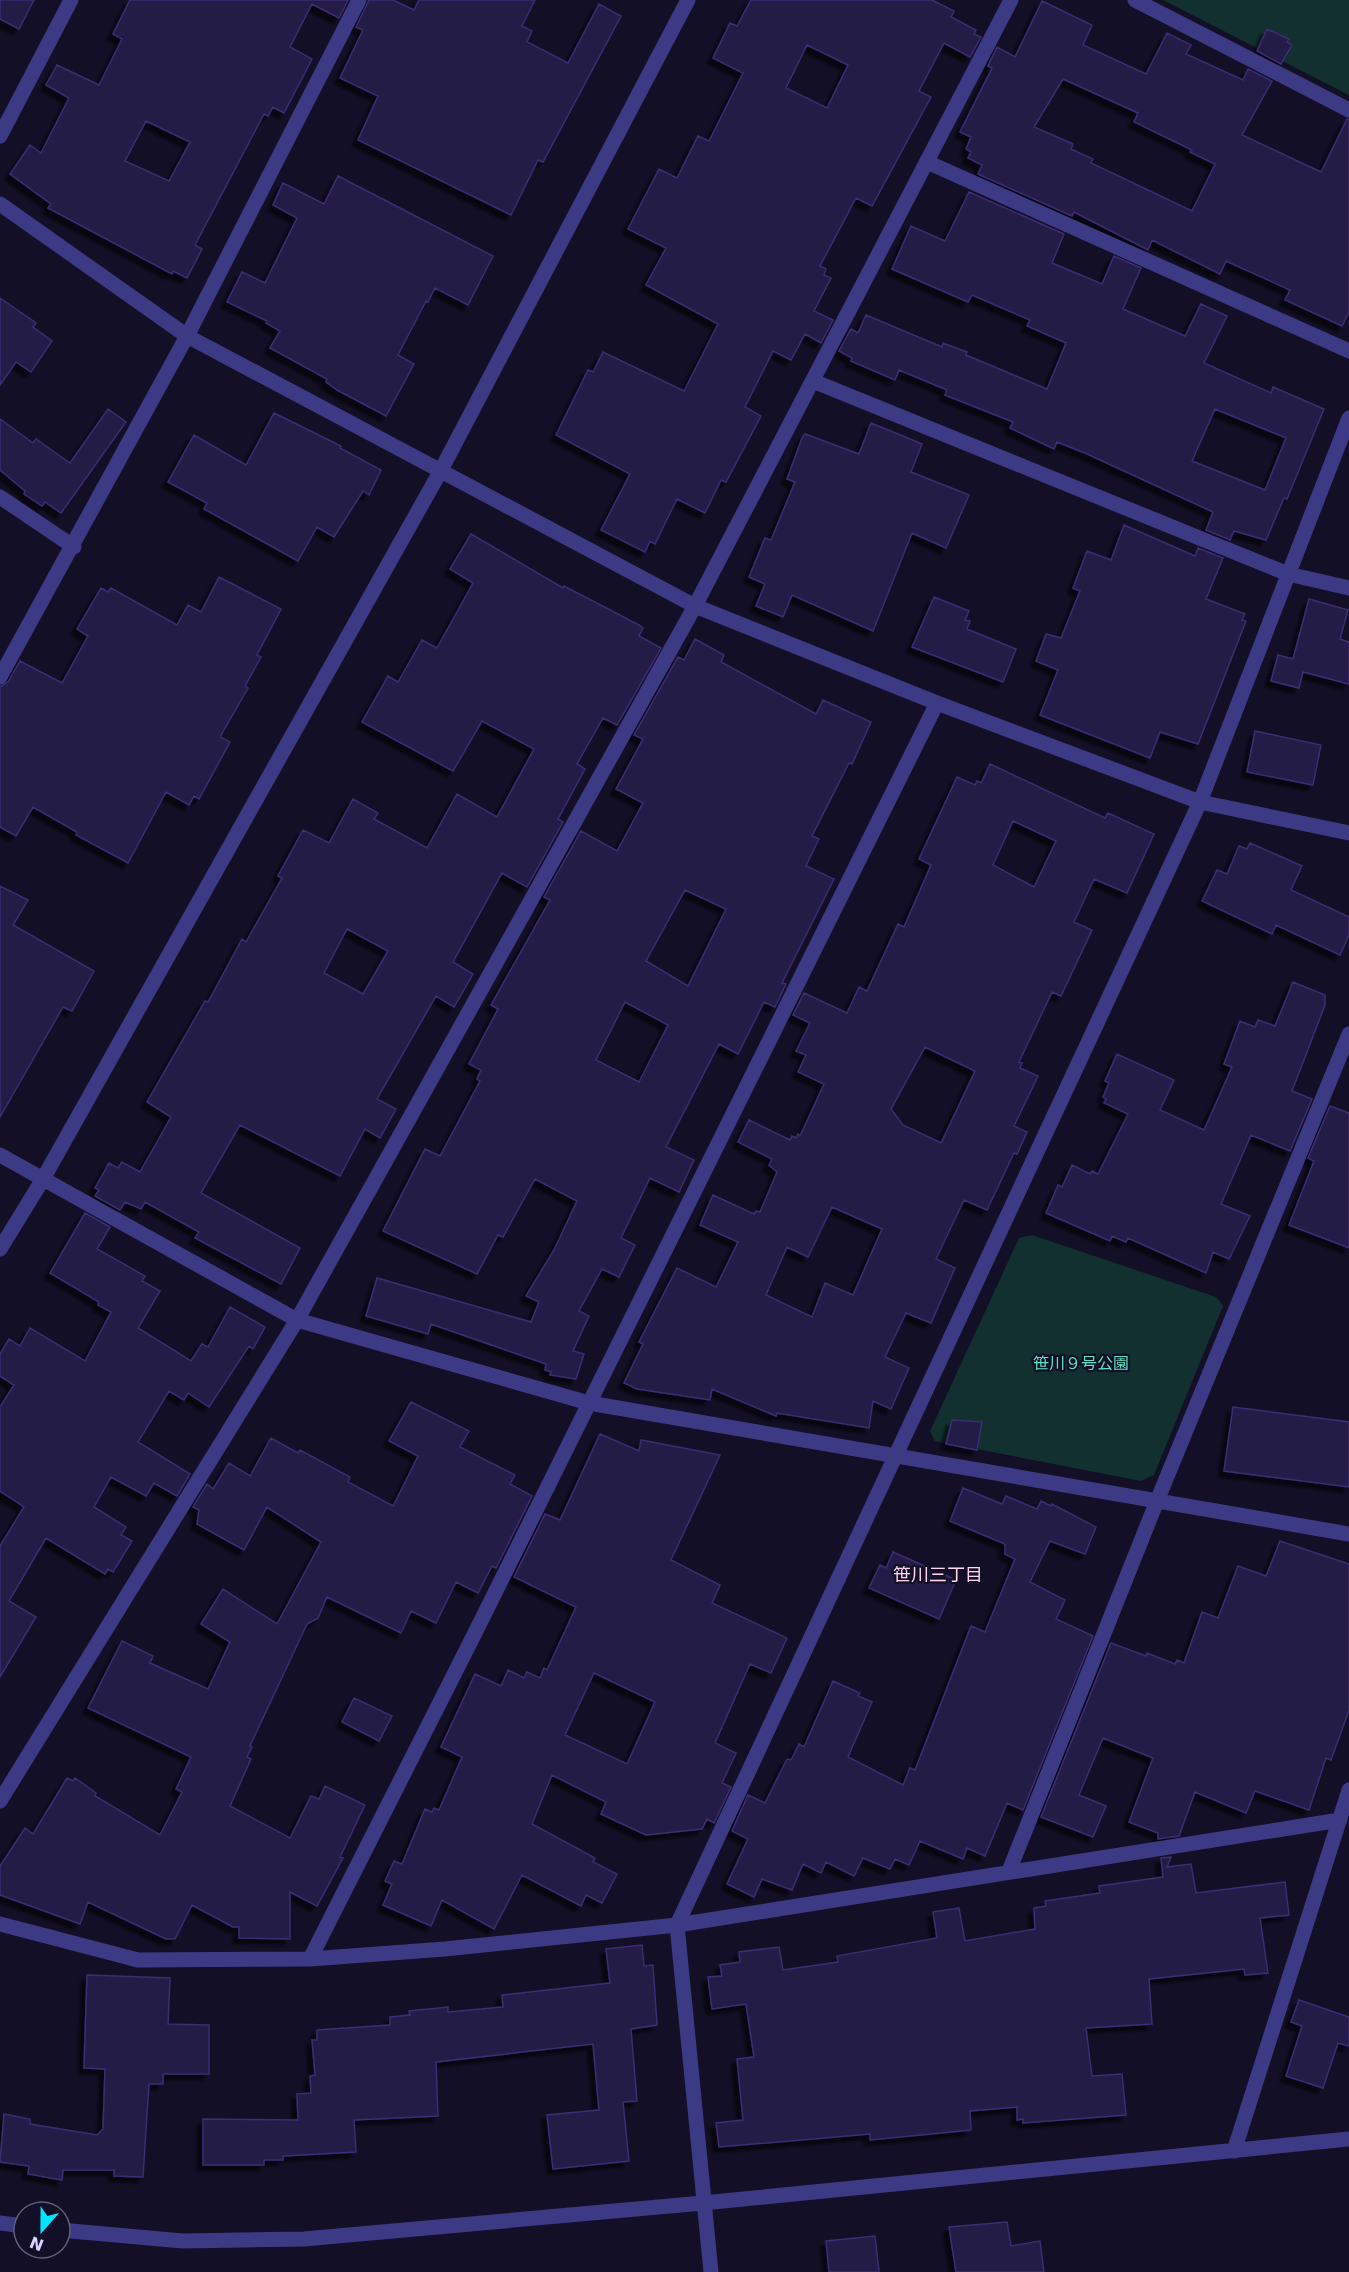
<svg xmlns="http://www.w3.org/2000/svg" width="1349" height="2272" font-family="'DejaVu Sans','Noto Sans JP',sans-serif">
  <style>
    .park { fill: #12302f }
    .building { fill: #241b47; stroke: #3b2d73; stroke-width: 1.5; fill-rule: evenodd; filter: url(#shadow) }
    .lines { fill: none; stroke-linecap: round; stroke-linejoin: round }
    .minor { stroke: #3d3a85; stroke-width: 15 }
    .labels { text-anchor: middle; stroke-width: 4.5; stroke-linejoin: round; paint-order: stroke }
    .park-label { font-size: 16px; fill: #5fe0c0; stroke: #130f26 }
    .neighbourhood-label { font-size: 18px; fill: #ffd6f0; stroke: #130f26 }
  </style>
  <defs>
    <filter id="shadow"><feDropShadow dx="-5.5" dy="5.5" stdDeviation="1.5" flood-color="#0009"/></filter>
  </defs>
  <rect width="100%" height="100%" fill="#130f26"/>
  <path class="park" d="M 1163,0 L 1349,0 L 1349,95 Z
    M 1032,1235 L 1216,1297 L 1223,1306 L 1154,1475 L 1141,1481 L 935,1441 L 930,1431 L 1019,1238 Z"/>
  <path class="building" d="M 0,0 L 34,0 L 19,29 L 0,19 Z
    M 130,0 L 348,0 L 339,18 L 312,4 L 290,47 L 312,59 L 284,113 L 273,107 L 268,116 L 264,114 L 195,245 L 202,249 L 187,278 L 173,271 L 172,274 L 48,208 L 51,204 L 10,174 L 30,145 L 41,153 L 69,98 L 46,85 L 57,65 L 99,85 L 122,39 L 113,34 ZM 146,121 L 190,142 L 169,181 L 125,161 Z
    M 369,0 L 393,0 L 414,10 L 419,0 L 535,0 L 522,26 L 532,31 L 527,42 L 568,63 L 599,4 L 621,16 L 543,162 L 538,160 L 511,215 L 358,140 L 378,96 L 340,78 L 363,30 L 356,27 Z
    M 751,0 L 932,0 L 954,11 L 951,17 L 976,30 L 974,34 L 981,37 L 970,57 L 944,43 L 919,91 L 931,97 L 872,206 L 856,198 L 820,266 L 826,269 L 824,275 L 831,278 L 814,311 L 833,320 L 821,343 L 805,334 L 791,360 L 773,351 L 745,407 L 761,416 L 726,482 L 721,480 L 705,513 L 677,499 L 655,544 L 650,541 L 645,552 L 601,530 L 630,474 L 556,435 L 588,370 L 593,372 L 603,352 L 684,391 L 718,324 L 646,285 L 666,248 L 628,229 L 659,169 L 677,178 L 698,136 L 709,141 L 743,73 L 713,58 L 730,23 L 737,26 ZM 807,45 L 848,65 L 827,108 L 786,88 Z
    M 1042,1 L 1092,25 L 1083,45 L 1146,74 L 1167,33 L 1191,45 L 1186,54 L 1243,80 L 1248,69 L 1272,81 L 1242,135 L 1321,172 L 1347,119 L 1349,120 L 1349,312 L 1342,326 L 1285,300 L 1290,290 L 1226,261 L 1220,274 L 1152,240 L 1148,250 L 1074,212 L 1072,216 L 978,174 L 982,165 L 968,158 L 971,152 L 966,149 L 971,137 L 960,132 L 992,68 L 988,66 L 997,47 L 1015,57 ZM 1063,79 L 1138,113 L 1134,122 L 1192,150 L 1190,152 L 1215,164 L 1192,211 L 1091,163 L 1093,159 L 1071,149 L 1073,144 L 1034,127 Z
    M 1267,29 L 1289,39 L 1287,42 L 1292,45 L 1281,64 L 1257,51 Z
    M 338,176 L 493,256 L 468,305 L 435,288 L 428,302 L 426,301 L 398,355 L 414,364 L 386,416 L 337,390 L 326,382 L 327,379 L 270,348 L 280,331 L 266,323 L 267,321 L 227,302 L 242,272 L 265,283 L 297,218 L 273,205 L 283,183 L 324,204 Z
    M 969,192 L 1064,234 L 1052,263 L 1102,284 L 1114,256 L 1141,268 L 1123,309 L 1185,336 L 1201,304 L 1227,316 L 1204,363 L 1271,393 L 1273,387 L 1324,409 L 1287,499 L 1284,498 L 1266,540 L 1234,531 L 1230,540 L 1206,530 L 1213,512 L 1085,453 L 1057,442 L 1054,449 L 1010,428 L 1013,422 L 945,395 L 947,390 L 899,370 L 895,380 L 851,361 L 852,358 L 839,351 L 851,329 L 858,333 L 866,315 L 942,347 L 943,343 L 967,352 L 966,355 L 1047,389 L 1066,343 L 1027,326 L 1030,320 L 972,295 L 968,302 L 892,269 L 911,226 L 945,241 ZM 1215,409 L 1286,438 L 1265,490 L 1192,461 Z
    M 0,298 L 36,323 L 33,327 L 52,341 L 31,372 L 16,362 L 0,385 Z
    M 108,409 L 126,422 L 61,513 L 45,502 L 42,506 L 24,494 L 25,491 L 0,470 L 0,419 L 33,443 L 36,439 L 70,463 Z
    M 274,413 L 341,446 L 340,448 L 381,470 L 369,495 L 363,491 L 334,537 L 317,527 L 298,561 L 204,509 L 207,503 L 168,482 L 194,435 L 246,465 Z
    M 871,423 L 922,444 L 911,472 L 969,495 L 946,548 L 912,533 L 873,631 L 792,595 L 783,617 L 756,606 L 765,584 L 749,577 L 765,538 L 771,540 L 795,482 L 787,479 L 802,438 L 805,434 L 859,454 Z
    M 1124,525 L 1195,556 L 1198,548 L 1223,558 L 1206,599 L 1245,614 L 1242,620 L 1246,621 L 1198,744 L 1160,732 L 1150,758 L 1040,715 L 1058,670 L 1036,661 L 1046,634 L 1061,638 L 1080,591 L 1073,588 L 1087,551 L 1111,560 Z
    M 471,534 L 563,588 L 564,586 L 639,625 L 643,628 L 639,636 L 661,648 L 617,725 L 603,718 L 577,764 L 585,769 L 558,819 L 563,822 L 527,887 L 502,873 L 453,962 L 473,974 L 454,1007 L 436,996 L 377,1099 L 396,1109 L 380,1138 L 365,1129 L 340,1176 L 240,1125 L 201,1193 L 300,1248 L 281,1284 L 195,1238 L 199,1232 L 145,1202 L 141,1209 L 125,1202 L 120,1210 L 95,1196 L 99,1190 L 95,1188 L 109,1163 L 118,1168 L 122,1162 L 140,1172 L 171,1117 L 147,1102 L 205,1001 L 208,1002 L 242,939 L 246,942 L 282,878 L 278,876 L 303,830 L 329,843 L 353,799 L 378,813 L 374,819 L 427,848 L 457,794 L 497,817 L 534,749 L 482,721 L 453,771 L 362,722 L 388,676 L 398,682 L 422,640 L 437,648 L 473,583 L 450,569 ZM 347,929 L 388,951 L 363,994 L 324,973 Z
    M 219,577 L 281,609 L 257,655 L 261,657 L 245,686 L 248,688 L 220,737 L 230,742 L 199,799 L 194,796 L 189,805 L 166,792 L 128,863 L 76,835 L 77,832 L 33,807 L 16,836 L 0,827 L 0,687 L 8,682 L 20,661 L 62,683 L 88,636 L 77,629 L 101,588 L 108,592 L 111,588 L 177,625 L 188,605 L 201,612 Z
    M 934,597 L 969,611 L 965,620 L 970,621 L 967,629 L 1016,649 L 1003,682 L 912,647 Z
    M 1309,599 L 1348,610 L 1340,639 L 1349,642 L 1349,684 L 1303,672 L 1299,688 L 1271,681 L 1278,655 L 1293,659 Z
    M 695,639 L 724,655 L 721,662 L 816,714 L 823,700 L 871,722 L 852,764 L 849,763 L 812,836 L 819,839 L 806,866 L 834,879 L 782,983 L 786,984 L 775,1007 L 764,1002 L 738,1054 L 719,1044 L 666,1147 L 694,1160 L 679,1192 L 650,1178 L 621,1238 L 635,1245 L 619,1277 L 602,1269 L 579,1311 L 589,1316 L 573,1351 L 584,1354 L 576,1379 L 550,1375 L 551,1372 L 545,1370 L 546,1364 L 431,1324 L 428,1334 L 366,1316 L 377,1278 L 531,1322 L 539,1302 L 526,1296 L 554,1250 L 577,1201 L 535,1179 L 503,1237 L 498,1235 L 477,1274 L 383,1231 L 425,1149 L 440,1156 L 480,1081 L 477,1079 L 481,1070 L 469,1064 L 498,1009 L 491,1005 L 550,900 L 544,897 L 581,831 L 617,851 L 643,803 L 616,789 L 643,739 L 634,735 L 678,657 L 684,660 ZM 685,890 L 726,909 L 688,986 L 646,961 ZM 625,1002 L 668,1025 L 639,1082 L 596,1060 Z
    M 1255,731 L 1321,745 L 1313,785 L 1247,772 Z
    M 990,764 L 1105,818 L 1108,813 L 1154,834 L 1127,893 L 1094,879 L 1074,922 L 1092,930 L 1061,996 L 1052,992 L 1019,1062 L 1022,1063 L 1020,1068 L 1038,1076 L 1014,1126 L 1027,1132 L 1017,1154 L 1014,1153 L 987,1210 L 964,1200 L 936,1259 L 955,1268 L 931,1323 L 906,1313 L 885,1357 L 909,1368 L 891,1409 L 873,1401 L 869,1428 L 777,1413 L 776,1416 L 712,1389 L 710,1400 L 637,1389 L 624,1383 L 643,1344 L 639,1342 L 677,1268 L 716,1287 L 738,1242 L 700,1225 L 713,1195 L 754,1214 L 756,1211 L 760,1212 L 777,1172 L 769,1165 L 772,1159 L 738,1142 L 749,1120 L 790,1140 L 792,1136 L 796,1138 L 798,1134 L 800,1136 L 824,1084 L 798,1072 L 806,1055 L 796,1051 L 810,1023 L 793,1015 L 804,993 L 847,1013 L 859,987 L 867,991 L 898,924 L 904,927 L 931,865 L 919,859 L 957,777 L 975,785 L 977,781 L 981,783 ZM 1013,821 L 1056,841 L 1034,887 L 993,865 ZM 925,1047 L 975,1071 L 941,1143 L 903,1125 L 891,1109 ZM 832,1207 L 882,1229 L 853,1295 L 825,1283 L 812,1317 L 766,1295 L 787,1247 L 808,1257 Z
    M 1250,843 L 1302,866 L 1291,890 L 1349,917 L 1349,935 L 1340,955 L 1276,925 L 1272,934 L 1202,901 L 1217,870 L 1227,874 L 1239,846 L 1247,849 Z
    M 0,886 L 28,900 L 13,925 L 94,971 L 72,1011 L 63,1007 L 0,1117 Z
    M 1293,982 L 1325,995 L 1325,1005 L 1292,1091 L 1312,1099 L 1290,1151 L 1251,1135 L 1221,1204 L 1250,1216 L 1229,1259 L 1213,1252 L 1206,1273 L 1128,1238 L 1126,1242 L 1112,1236 L 1110,1241 L 1046,1213 L 1058,1185 L 1062,1187 L 1072,1165 L 1090,1174 L 1092,1171 L 1098,1174 L 1128,1114 L 1104,1103 L 1106,1099 L 1103,1097 L 1109,1083 L 1105,1081 L 1117,1054 L 1174,1080 L 1160,1110 L 1204,1130 L 1232,1067 L 1224,1064 L 1240,1021 L 1255,1027 L 1258,1020 L 1275,1026 Z
    M 1330,1106 L 1349,1113 L 1349,1248 L 1289,1225 L 1314,1161 L 1308,1158 Z
    M 85,1213 L 110,1227 L 97,1249 L 145,1276 L 142,1281 L 160,1291 L 138,1328 L 191,1361 L 202,1344 L 208,1347 L 230,1307 L 265,1327 L 253,1349 L 249,1346 L 209,1407 L 188,1393 L 184,1400 L 169,1391 L 138,1442 L 190,1474 L 177,1496 L 154,1483 L 146,1496 L 111,1477 L 94,1507 L 126,1527 L 121,1535 L 132,1541 L 113,1572 L 108,1569 L 105,1574 L 46,1538 L 9,1601 L 36,1617 L 0,1677 L 0,1546 L 24,1507 L 0,1491 L 0,1407 L 14,1385 L 0,1376 L 0,1354 L 9,1339 L 20,1346 L 30,1328 L 85,1361 L 111,1312 L 98,1305 L 99,1302 L 50,1273 Z
    M 411,1402 L 469,1431 L 460,1447 L 515,1475 L 510,1484 L 532,1496 L 496,1568 L 492,1566 L 478,1593 L 456,1582 L 436,1623 L 411,1611 L 401,1633 L 327,1597 L 318,1618 L 307,1624 L 250,1746 L 252,1747 L 247,1757 L 251,1759 L 230,1806 L 290,1838 L 311,1796 L 319,1799 L 325,1786 L 365,1805 L 340,1857 L 343,1858 L 317,1906 L 290,1892 L 290,1939 L 239,1938 L 239,1927 L 233,1927 L 192,1905 L 175,1939 L 166,1939 L 88,1902 L 80,1924 L 0,1895 L 0,1866 L 25,1828 L 33,1834 L 67,1778 L 73,1781 L 75,1778 L 96,1793 L 95,1796 L 160,1835 L 182,1792 L 176,1789 L 191,1757 L 88,1708 L 122,1641 L 153,1656 L 150,1663 L 208,1689 L 230,1642 L 201,1624 L 223,1589 L 277,1624 L 321,1542 L 267,1507 L 244,1550 L 197,1524 L 199,1510 L 193,1507 L 207,1484 L 213,1489 L 229,1463 L 250,1476 L 271,1438 L 298,1453 L 300,1450 L 350,1477 L 348,1482 L 393,1506 L 418,1456 L 389,1441 Z
    M 1233,1407 L 1349,1422 L 1349,1487 L 1224,1471 Z
    M 952,1420 L 982,1422 L 977,1450 L 946,1444 Z
    M 600,1434 L 639,1451 L 641,1440 L 720,1455 L 671,1560 L 720,1585 L 712,1603 L 787,1638 L 771,1673 L 750,1664 L 715,1743 L 736,1753 L 722,1783 L 731,1787 L 714,1823 L 707,1819 L 702,1829 L 646,1835 L 601,1814 L 606,1802 L 552,1775 L 532,1824 L 595,1858 L 593,1862 L 617,1874 L 602,1903 L 586,1895 L 581,1906 L 522,1875 L 494,1929 L 442,1900 L 431,1926 L 383,1905 L 392,1884 L 385,1881 L 394,1861 L 402,1864 L 425,1809 L 432,1812 L 434,1808 L 439,1810 L 462,1757 L 441,1747 L 475,1674 L 501,1686 L 508,1670 L 524,1678 L 527,1672 L 540,1678 L 544,1668 L 547,1670 L 576,1607 L 514,1577 L 545,1514 L 560,1520 ZM 594,1673 L 655,1702 L 627,1764 L 565,1735 Z
    M 963,1488 L 1002,1504 L 1006,1496 L 1037,1509 L 1041,1501 L 1051,1506 L 1052,1504 L 1096,1527 L 1085,1554 L 1050,1541 L 1030,1582 L 1065,1600 L 1056,1619 L 1093,1636 L 1023,1810 L 1007,1803 L 985,1856 L 967,1848 L 963,1859 L 920,1841 L 909,1865 L 895,1859 L 890,1869 L 863,1858 L 854,1876 L 826,1862 L 821,1873 L 803,1864 L 792,1890 L 762,1879 L 754,1897 L 727,1884 L 748,1839 L 732,1831 L 748,1795 L 765,1803 L 787,1759 L 791,1760 L 799,1744 L 804,1747 L 833,1681 L 860,1693 L 858,1696 L 872,1702 L 848,1757 L 903,1785 L 910,1768 L 915,1770 L 971,1626 L 985,1632 L 1015,1559 L 1005,1554 L 1005,1544 L 950,1521 Z
    M 1280,1541 L 1349,1564 L 1349,1710 L 1331,1760 L 1326,1758 L 1309,1810 L 1255,1791 L 1246,1813 L 1195,1792 L 1179,1836 L 1158,1839 L 1158,1833 L 1129,1822 L 1153,1758 L 1103,1738 L 1079,1795 L 1106,1806 L 1093,1837 L 1041,1817 L 1111,1643 L 1146,1656 L 1147,1653 L 1175,1664 L 1177,1660 L 1184,1663 L 1202,1612 L 1218,1618 L 1238,1566 L 1266,1576 Z
    M 893,1552 L 956,1580 L 939,1619 L 869,1588 L 880,1565 L 886,1568 Z
    M 354,1698 L 392,1716 L 379,1741 L 342,1722 Z
    M 1171,1857 L 1167,1867 L 1191,1864 L 1196,1893 L 1285,1882 L 1289,1915 L 1260,1918 L 1268,1973 L 1245,1975 L 1244,1969 L 1149,1979 L 1152,2024 L 1086,2028 L 1092,2076 L 1122,2074 L 1126,2115 L 1023,2123 L 1023,2119 L 1017,2120 L 1017,2107 L 970,2111 L 971,2130 L 870,2140 L 870,2134 L 719,2147 L 716,2123 L 743,2120 L 737,2059 L 754,2057 L 746,2004 L 712,2009 L 708,1977 L 722,1976 L 720,1965 L 740,1962 L 739,1952 L 779,1947 L 783,1970 L 838,1962 L 837,1956 L 937,1938 L 933,1912 L 959,1908 L 965,1941 L 1035,1929 L 1034,1908 L 1046,1906 L 1045,1901 L 1100,1893 L 1099,1886 L 1163,1877 L 1161,1858 Z
    M 642,1945 L 644,1966 L 653,1965 L 657,2025 L 631,2029 L 637,2101 L 623,2102 L 629,2161 L 553,2169 L 547,2115 L 599,2110 L 593,2044 L 436,2062 L 438,2116 L 354,2120 L 356,2152 L 283,2156 L 283,2160 L 264,2160 L 264,2165 L 203,2165 L 203,2119 L 298,2120 L 297,2094 L 311,2093 L 310,2076 L 315,2075 L 312,2040 L 317,2040 L 317,2030 L 390,2025 L 390,2017 L 410,2015 L 409,2011 L 448,2007 L 448,2012 L 503,2007 L 502,1995 L 610,1983 L 606,1949 Z
    M 87,1975 L 170,1978 L 168,2024 L 209,2025 L 209,2074 L 163,2074 L 163,2084 L 149,2084 L 143,2177 L 114,2176 L 114,2170 L 63,2170 L 62,2180 L 28,2174 L 29,2166 L 0,2162 L 4,2114 L 30,2119 L 30,2124 L 97,2135 L 103,2129 L 105,2069 L 84,2068 Z
    M 1299,2000 L 1349,2017 L 1349,2046 L 1338,2043 L 1323,2088 L 1286,2076 L 1302,2026 L 1291,2022 Z
    M 1007,2222 L 1011,2246 L 1040,2241 L 1044,2272 L 956,2272 L 949,2227 Z
    M 875,2236 L 879,2272 L 829,2272 L 826,2241 Z"/>
  <g class="lines">
    <path class="minor" d="M 1135,0 L 1349,110
      M 0,136 L 71,0
      M 927,162 L 1349,351
      M 0,204 L 187,336 L 695,606 L 937,703 L 1200,802 L 1349,833
      M 813,381 L 1288,574 L 1349,588
      M 0,497 L 74,547
      M 0,677 L 187,336 L 359,0
      M 0,1155 L 297,1320 L 589,1403 L 1349,1534
      M 0,1249 L 43,1179 L 440,472 L 688,0
      M 0,1801 L 297,1320 L 695,606 L 1011,0
      M 1009,1871 L 1157,1501 L 1349,1034
      M 0,1924 L 138,1960 L 310,1959 L 445,1949 L 677,1925 L 1340,1820
      M 310,1959 L 476,1631 L 937,703
      M 1234,2151 L 1349,1790
      M 0,2223 L 24,2226
      M 60,2230 L 183,2241 L 304,2239 L 703,2203 L 1349,2139
      M 711,2272 L 677,1925 L 1200,802 L 1349,418"/>
  </g>
  <g class="labels">
    <g class="park-label">
      <text x="1081" y="1369">笹川９号公園</text>
    </g>
    <g class="neighbourhood-label">
      <text x="938" y="1581">笹川三丁目</text>
    </g>
  </g>
  <g transform="translate(42 2230) rotate(201)"><circle r="28" fill="#130f26" stroke="#625e7d" stroke-width="1.5"/>
  <path d="M0-4.5L10 22L0 15L-10 22Z" fill="#00e5ff"/>
  <text y="-9" font-size="16" font-weight="bold" text-anchor="middle" fill="#d9d4ff">N</text>
  </g>
</svg>
